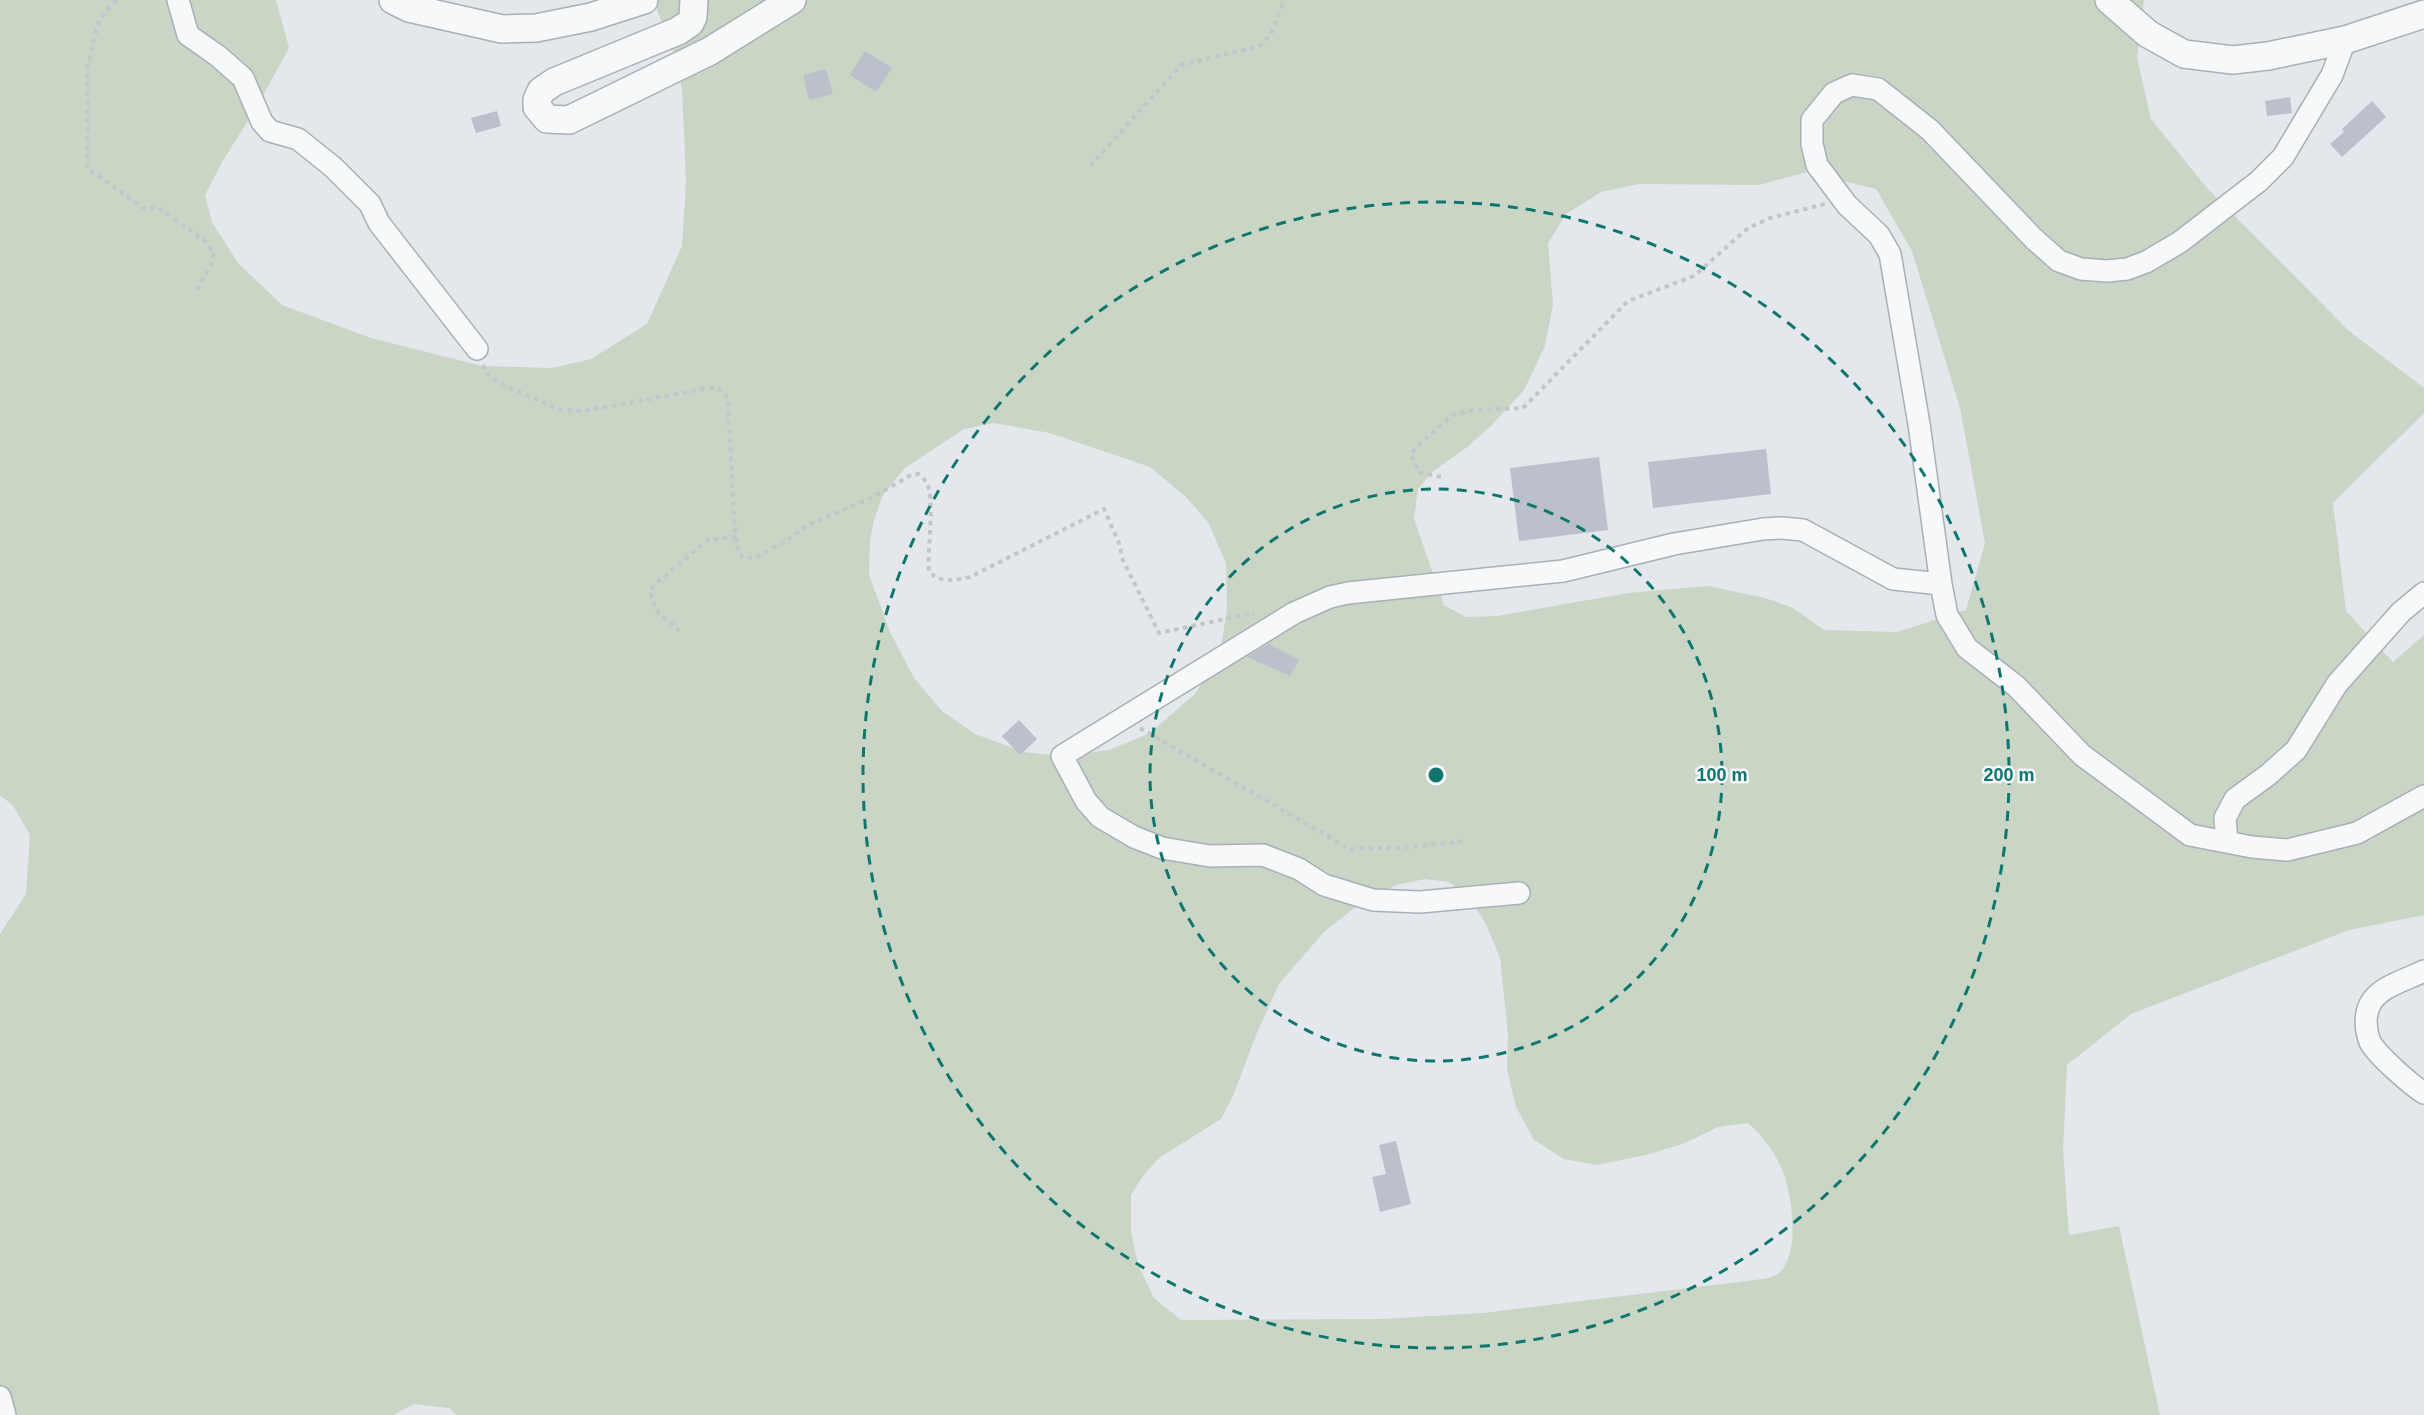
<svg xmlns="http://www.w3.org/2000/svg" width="2424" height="1415" font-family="Arial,sans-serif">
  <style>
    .green { fill: #c9d6c5; fill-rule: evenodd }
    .building { fill: #bbc0ca }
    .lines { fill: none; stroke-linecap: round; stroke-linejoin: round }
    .minor-casing { stroke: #a9aeb7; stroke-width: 24 }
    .tertiary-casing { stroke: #a9aeb7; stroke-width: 30 }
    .path { stroke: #c2c5cb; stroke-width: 4; stroke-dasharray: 4.5 4.5; stroke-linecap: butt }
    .minor { stroke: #f7f8fa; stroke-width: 21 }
    .tertiary { stroke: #f7f8fa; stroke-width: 27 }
    .ring { fill: none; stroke: #0f766e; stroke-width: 3; stroke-dasharray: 10 8 }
    .centre { fill: #0f766e; stroke: #f4f6f9; stroke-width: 3 }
    .ring-label { font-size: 18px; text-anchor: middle; font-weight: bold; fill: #0f766e; stroke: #f4f6f9; stroke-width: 5; stroke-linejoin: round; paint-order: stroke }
  </style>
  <rect width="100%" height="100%" fill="#e4e7ec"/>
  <path class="green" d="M 0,0 L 276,0 L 289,48 L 256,108 L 222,162 L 205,195 L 212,222 L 238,263 L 282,305 L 371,338 L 482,366 L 552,368 L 591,359 L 647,324 L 682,246 L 686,181 L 682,89 L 675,56 L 653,0 L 2144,0 L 2137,58 L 2151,119 L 2207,188 L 2349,331 L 2424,388 L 2424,413 L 2333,503 L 2346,611 L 2393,662 L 2424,635 L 2424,915 L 2349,930 L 2131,1014 L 2067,1065 L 2063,1149 L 2069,1235 L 2119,1226 L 2160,1415 L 457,1415 L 449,1408 L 414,1404 L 393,1415 L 0,1415 L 0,934 L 26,894 L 30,835 L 12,804 L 0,796 ZM 1807,172 L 1876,189 L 1912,251 L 1960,408 L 1985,543 L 1966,610 L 1897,632 L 1824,630 L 1793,608 L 1765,598 L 1708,586 L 1628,593 L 1497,616 L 1466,617 L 1444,605 L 1414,519 L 1418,489 L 1432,472 L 1466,448 L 1492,425 L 1524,390 L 1545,346 L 1553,304 L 1548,243 L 1566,214 L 1601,192 L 1639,184 L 1759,185 ZM 994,423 L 1050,433 L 1150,467 L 1185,496 L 1208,522 L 1226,563 L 1227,608 L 1220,655 L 1195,694 L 1150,733 L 1109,750 L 1059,756 L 1024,752 L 975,734 L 942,711 L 914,678 L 890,632 L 869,575 L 870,540 L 874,520 L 883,495 L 905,468 L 964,429 ZM 1425,879 L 1449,882 L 1474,905 L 1486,924 L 1500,958 L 1508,1035 L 1507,1069 L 1516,1107 L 1534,1140 L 1564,1159 L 1597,1165 L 1650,1154 L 1685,1143 L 1718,1127 L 1748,1123 C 1762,1135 1777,1155 1783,1172 C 1792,1197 1800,1249 1781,1271 C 1775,1278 1763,1279 1755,1280 L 1483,1313 L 1381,1319 L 1181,1320 L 1154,1298 L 1138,1264 L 1131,1232 L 1131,1195 L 1143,1176 L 1159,1158 L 1221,1119 L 1233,1096 L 1256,1035 L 1279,984 L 1324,932 L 1358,905 L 1396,885 Z"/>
  <path class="building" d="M 865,51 L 892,68 L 876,92 L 850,75 Z
    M 826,69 L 833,94 L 809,100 L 803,75 Z
    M 2290,97 L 2292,113 L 2267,116 L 2265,101 Z
    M 2372,101 L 2386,117 L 2342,157 L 2330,144 L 2344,132 L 2342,129 Z
    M 497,111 L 501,126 L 476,133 L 471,118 Z
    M 1766,449 L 1771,494 L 1653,508 L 1648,462 Z
    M 1599,457 L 1608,530 L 1519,541 L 1510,468 Z
    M 1269,644 L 1299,660 L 1290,676 L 1247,657 Z
    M 1019,720 L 1037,739 L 1020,755 L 1002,736 Z
    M 1396,1141 L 1411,1204 L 1380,1212 L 1372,1177 L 1386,1174 L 1379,1145 Z"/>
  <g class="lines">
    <defs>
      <path id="minor" d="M 178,0 L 188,35 L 218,56 L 243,78 L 262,122 L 270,131 L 298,139 L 333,167 L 370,204 L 379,223 L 477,349
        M 2345,40 L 2332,75 L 2283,157 L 2259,181 L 2180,242 L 2146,262 L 2127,269 L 2107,271 L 2081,269 L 2059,261 L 2034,239 L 1930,130 L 1878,89 L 1852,85 L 1834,93 L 1812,120 L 1812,144 L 1817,165 L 1847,205 L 1879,235 L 1890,254 L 1919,424 L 1941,584 L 1947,615 L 1967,648 L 2016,686 L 2082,755 L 2190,835 L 2252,847 L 2287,850 L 2357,833 L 2424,796
        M 2227,842 L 2225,818 L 2235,799 L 2268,775 L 2296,750 L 2337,684 L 2401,612 L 2424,593
        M 1519,893 L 1420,902 L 1373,900 L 1324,885 L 1299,869 L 1263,855 L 1210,856 L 1162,848 L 1134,837 L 1100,817 L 1086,801 L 1062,756 L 1294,613 L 1330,597 L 1348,593 L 1563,571 L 1674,544 L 1763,529 L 1782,528 L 1803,530 L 1893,579 L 1941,584
        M 2424,971 C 2408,979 2382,986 2372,1001 C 2364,1012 2365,1030 2370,1042 C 2377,1055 2411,1085 2424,1093
        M 0,1397 L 5,1415"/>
      <path id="tertiary" d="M 393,0 L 409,8 L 502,29 L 536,28 L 591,17 L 644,0
        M 694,0 L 693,17 L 690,23 L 678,31 L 554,82 L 541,91 L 537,100 L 537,107 L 547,119 L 569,120 L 710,51 L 792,0
        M 2109,0 L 2148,34 L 2184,54 L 2233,60 L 2268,56 L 2345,40 L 2424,14"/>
    </defs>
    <use href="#minor" class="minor-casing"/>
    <use href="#tertiary" class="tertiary-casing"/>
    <path class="path" d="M 116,0 L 99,20 L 87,68 L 87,168 L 145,209 L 159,208 L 204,240 L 214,253 L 211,265 L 197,290
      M 1090,166 L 1181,65 L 1260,46 L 1271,34 L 1284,0
      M 483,365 L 486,373 L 499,383 L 560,410 L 584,411 L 710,388 C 720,388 725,390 728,400 L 734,517 L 738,553 L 743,557 L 754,558 L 786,541 L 806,526 L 871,498 L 911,475 L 919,474 C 924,479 928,483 929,490 C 934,510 927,548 929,572 C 942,584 954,580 970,577 L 1104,509 L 1119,543 L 1123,560 L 1159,633 L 1254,613
      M 1441,477 L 1418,472 L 1411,454 L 1418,445 L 1453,415 L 1474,410 L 1523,408 L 1628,301 L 1694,276 L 1748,228 L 1770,218 L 1825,204
      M 680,631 L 657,611 L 650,592 L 654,585 L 708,540 L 736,537
      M 1140,728 L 1350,849 L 1409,847 L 1465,841"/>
    <use href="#minor" class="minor"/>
    <use href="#tertiary" class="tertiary"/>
  </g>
  <g class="ring">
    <circle cx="1436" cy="775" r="286"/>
    <circle cx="1436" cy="775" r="573"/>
  </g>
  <circle cx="1436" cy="775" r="9" class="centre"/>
  <g class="ring-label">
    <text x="1722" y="781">100 m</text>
    <text x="2009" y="781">200 m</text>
  </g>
</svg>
